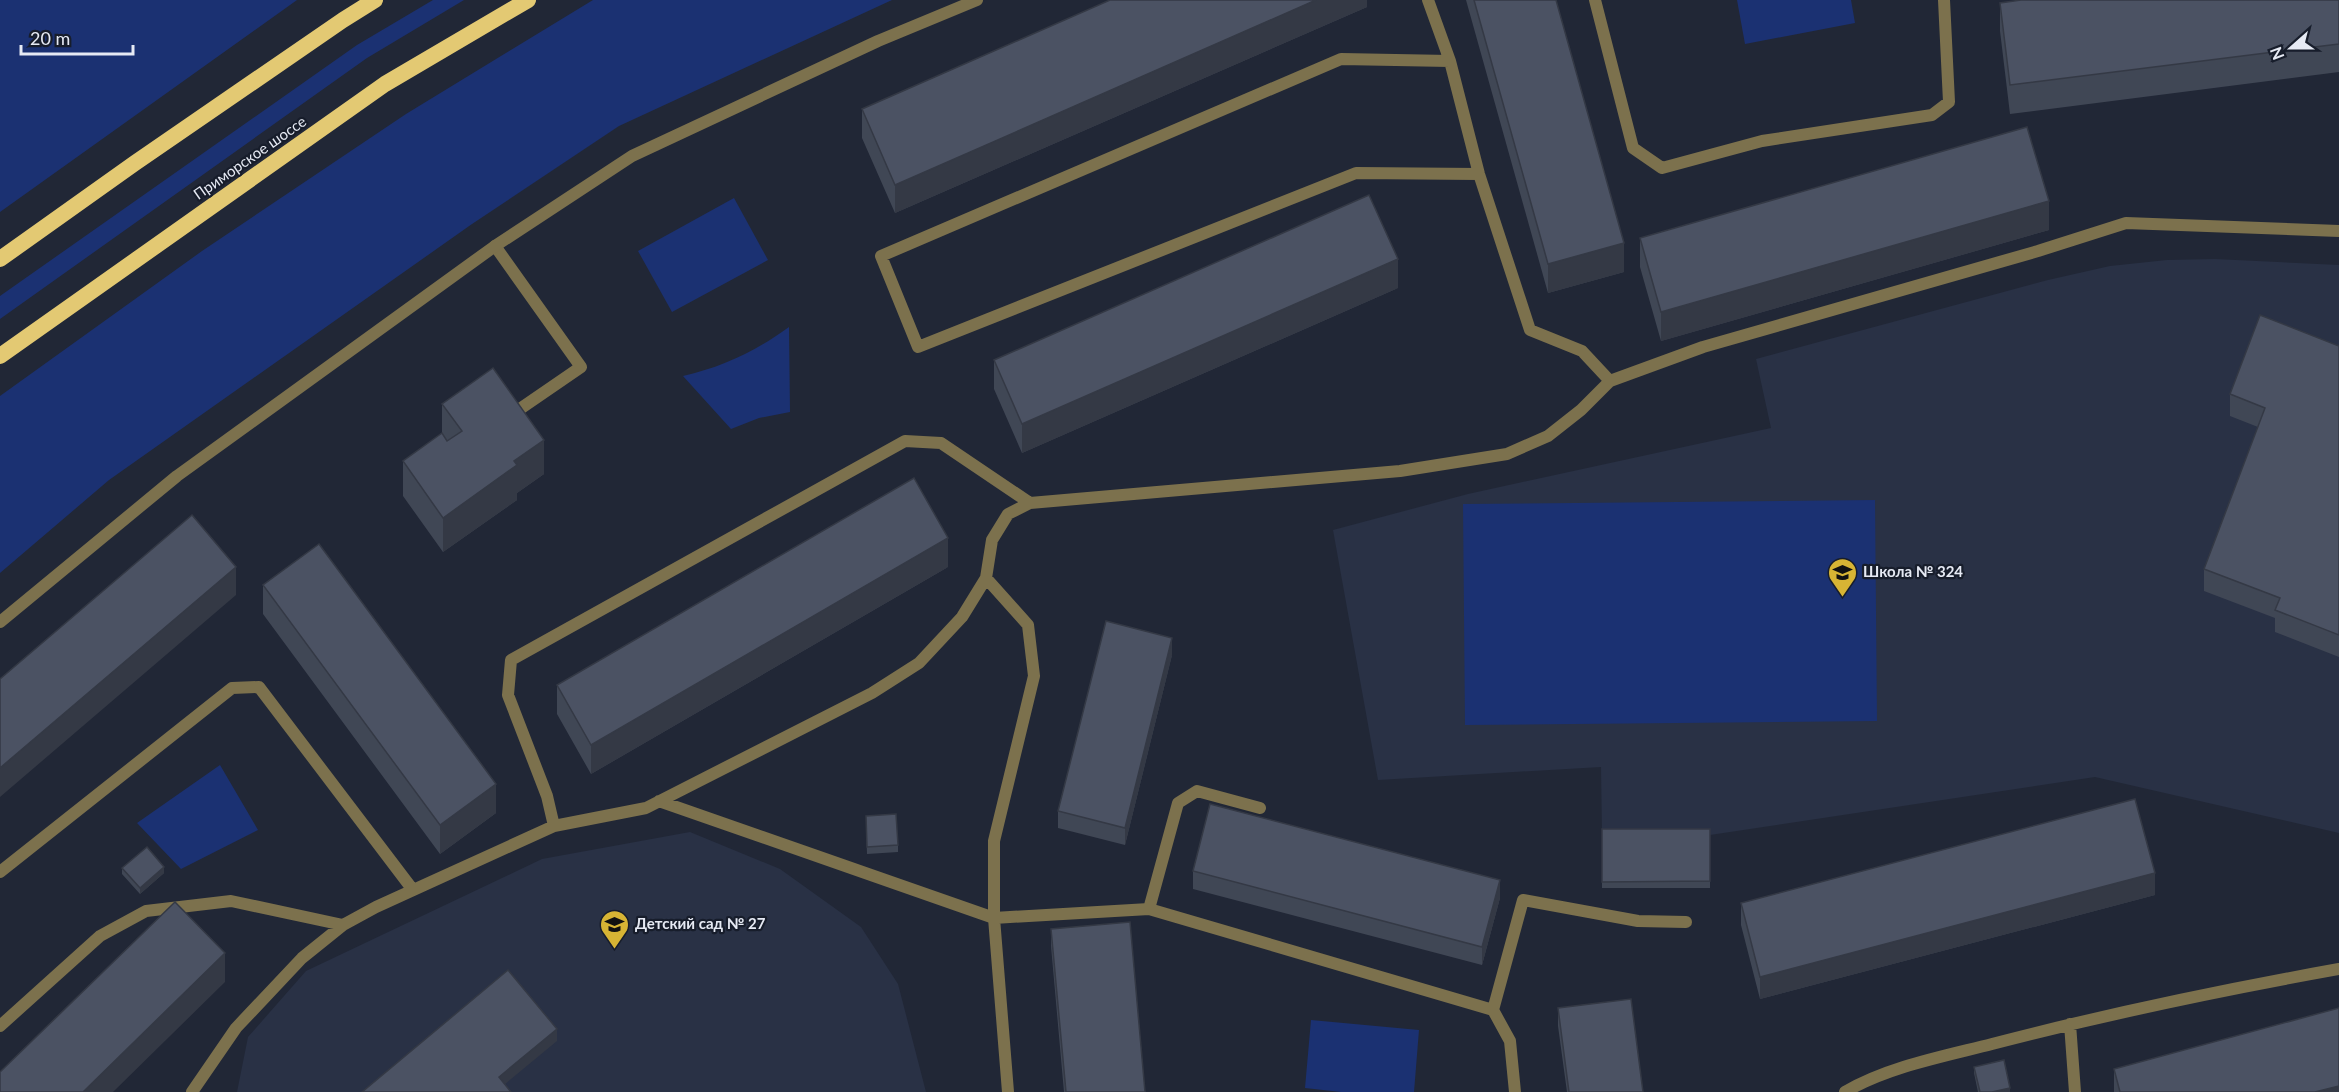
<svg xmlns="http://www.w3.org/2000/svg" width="2339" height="1092" font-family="Lato,sans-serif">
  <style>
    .built { fill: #293145 }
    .green { fill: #1b3172 }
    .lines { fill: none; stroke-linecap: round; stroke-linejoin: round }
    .service { stroke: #7c714d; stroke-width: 12 }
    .minor { stroke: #7c714d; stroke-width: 12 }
    .trunk { stroke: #e3c973; stroke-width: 16 }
    .wall { fill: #404755 }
    .shaded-wall { fill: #343945 }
    .building { fill: #4b5263; stroke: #343945; stroke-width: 1.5 }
    .labels { text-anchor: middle; stroke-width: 4.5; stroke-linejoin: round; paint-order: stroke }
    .street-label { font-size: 15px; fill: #e6eaf4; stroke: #171d2b }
    .poi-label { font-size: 15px; font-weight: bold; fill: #e6eaf4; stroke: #171d2b; text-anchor: start }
  </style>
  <rect width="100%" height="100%" fill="#212736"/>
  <path class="built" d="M 2215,259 L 2339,265 L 2339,833 L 2095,777 L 1710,835 L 1602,835 L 1601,767 L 1378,780 L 1333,530 L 1468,494 L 1771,428 L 1756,359 L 2048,280 L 2110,266 L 2167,260 Z
    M 690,832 L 780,869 L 861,927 L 898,984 L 926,1092 L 237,1092 L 248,1037 L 306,971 L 542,859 Z"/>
  <path class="green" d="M 0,0 L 297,0 L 0,212 Z
    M 433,0 L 464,0 L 367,58 L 0,319 L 0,296 L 357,45 Z
    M 593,0 L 892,0 L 619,126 L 472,224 L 109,480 L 0,573 L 0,396 L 202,251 L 406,114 Z
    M 1737,0 L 1851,0 L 1855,23 L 1745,44 Z
    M 734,198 L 768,260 L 672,312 L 638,251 Z
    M 789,327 L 790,412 L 759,418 L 731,429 L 683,376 C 723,367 756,351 789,327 Z
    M 1875,500 L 1877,721 L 1465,725 L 1463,504 Z
    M 220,765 L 258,830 L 181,869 L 137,823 Z
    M 1311,1020 L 1419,1030 L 1414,1092 L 1341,1092 L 1305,1088 Z"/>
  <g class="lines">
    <path class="service" d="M 1428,0 L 1450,61 L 1341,59 L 881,256 L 918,347 L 1356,173 L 1479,174
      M 1595,0 L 1633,148 L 1662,168 L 1762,141 L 1932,115 L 1949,102 L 1944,0
      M 1450,61 L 1479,174 L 1530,330 L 1582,351 L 1610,381
      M 495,246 L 581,367 L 514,413
      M 986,578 L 1028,625 L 1034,676 L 994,841 L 994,918 L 1008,1092
      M 659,801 L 994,918 L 1149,909 L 1493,1010 L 1510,1041 L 1515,1092
      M 554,826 L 547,796 L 508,695 L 511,660 L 905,441 L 941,443 L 1030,503
      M 0,872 L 232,688 L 259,687 L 413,890
      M 1149,909 L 1178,803 L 1197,791 L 1260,808
      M 1493,1010 L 1523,900 L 1638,921 L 1686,922
      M 2070,1024 L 2075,1092
      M 0,1026 L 100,936 L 146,911 L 231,901 L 343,925
      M 192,1092 L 236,1028 L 302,958 L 343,925 L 376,907 L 554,826 L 646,808 L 872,693 L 919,663 L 962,617 L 986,578 L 992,540 L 1008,514 L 1030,503 L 1400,471 L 1507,454 L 1548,436 L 1581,410 L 1610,381 L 1703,347 L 2038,251 L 2126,223 L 2339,231
      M 1845,1092 C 1887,1067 1945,1056 1992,1044 C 2107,1014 2222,990 2339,969"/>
    <path class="minor" d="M 0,622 L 177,476 L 495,246 L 632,156 L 878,41 L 977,0"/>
    <path class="trunk" d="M 0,259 L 135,163 L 343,20 L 375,0
      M 0,356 L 385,84 L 528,0"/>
  </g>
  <path class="wall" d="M 1367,0 L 1367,7 L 895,213 L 862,138 L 862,109 Z
    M 1466,0 L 1556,0 L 1624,272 L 1548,293 Z
    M 2339,0 L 2339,72 L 2010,114 L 2000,31 L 2000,3 Z
    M 2049,230 L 1661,341 L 1640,267 L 1640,238 Z
    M 1398,288 L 1022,453 L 994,389 L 994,360 Z
    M 2339,346 L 2339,657 L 2275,632 L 2275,618 L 2204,591 L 2204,569 L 2258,427 L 2230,416 L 2230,394 Z
    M 442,404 L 544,474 L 517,493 L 517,500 L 443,552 L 403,496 L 403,461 L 442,433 Z
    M 948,567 L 591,774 L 557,714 L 557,685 Z
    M 263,585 L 496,813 L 440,854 L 263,614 Z
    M 1172,655 L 1125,845 L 1058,828 L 1058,811 Z
    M 866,823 L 898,845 L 898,852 L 867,854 Z
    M 1602,829 L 1710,829 L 1710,888 L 1602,888 Z
    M 122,868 L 164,873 L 140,894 L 122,874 Z
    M 1193,871 L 1500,898 L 1482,965 L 1193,889 Z
    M 2155,895 L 1760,999 L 1741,925 L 1741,903 Z
    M 1051,929 L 1145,1092 L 1064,1092 L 1051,946 Z
    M 1558,1008 L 1643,1092 L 1567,1092 L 1558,1026 Z
    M 1974,1067 L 2010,1092 L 1978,1092 L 1974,1073 Z
    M 2114,1069 L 2339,1092 L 2114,1092 Z"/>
  <path class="shaded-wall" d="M 1316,0 L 1367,0 L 1367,7 L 895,213 L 895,185 Z
    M 2049,201 L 2049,230 L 1661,341 L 1661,312 Z
    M 1624,243 L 1624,272 L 1548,293 L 1548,264 Z
    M 1398,259 L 1398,288 L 1022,453 L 1022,424 Z
    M 544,440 L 544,474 L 517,493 L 517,500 L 443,552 L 443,518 L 514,461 Z
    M 948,538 L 948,567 L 591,774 L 591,745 Z
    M 236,567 L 236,595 L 0,797 L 0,768 Z
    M 1172,638 L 1172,655 L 1125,845 L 1125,828 Z
    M 496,784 L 496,813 L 440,854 L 440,825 Z
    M 164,867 L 164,873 L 140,894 L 140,888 Z
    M 2155,873 L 2155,895 L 1760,999 L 1760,977 Z
    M 1500,880 L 1500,898 L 1482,965 L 1482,947 Z
    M 225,953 L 225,982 L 113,1092 L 83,1092 Z
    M 557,1029 L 557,1041 L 499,1089 L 499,1077 Z
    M 2339,1086 L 2339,1092 L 2315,1092 Z
    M 2010,1088 L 2010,1092 L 1992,1092 Z"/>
  <path class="building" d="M 1110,0 L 1316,0 L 895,185 L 862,109 Z
    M 1474,0 L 1556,0 L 1624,243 L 1548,264 Z
    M 2021,0 L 2339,0 L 2339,44 L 2010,85 L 2000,3 Z
    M 2027,127 L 2049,201 L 1661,312 L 1640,238 Z
    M 1369,195 L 1398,259 L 1022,424 L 994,360 Z
    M 2260,315 L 2339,346 L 2339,635 L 2275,610 L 2280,598 L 2204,569 L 2265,408 L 2230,394 Z
    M 493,368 L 544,440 L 514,461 L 517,465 L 443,518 L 403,461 L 442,433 L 447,441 L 462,431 L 442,404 Z
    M 914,478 L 948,538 L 591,745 L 557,685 Z
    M 192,515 L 236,567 L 0,768 L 0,679 Z
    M 319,544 L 496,784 L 440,825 L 263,585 Z
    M 1106,621 L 1172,638 L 1125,828 L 1058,811 Z
    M 2135,799 L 2155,873 L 1760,977 L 1741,903 Z
    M 1210,804 L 1500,880 L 1482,947 L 1193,871 Z
    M 896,814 L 898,845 L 867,847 L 866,816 Z
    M 1602,829 L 1710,829 L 1710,881 L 1602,882 Z
    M 147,847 L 164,867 L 140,888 L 122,868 Z
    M 175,902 L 225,953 L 83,1092 L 0,1092 L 0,1072 Z
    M 1130,922 L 1145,1092 L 1066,1092 L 1051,929 Z
    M 508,970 L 557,1029 L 499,1077 L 511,1092 L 362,1092 Z
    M 1631,999 L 1643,1092 L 1569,1092 L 1558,1008 Z
    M 2339,1008 L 2339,1086 L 2315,1092 L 2120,1092 L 2114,1069 Z
    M 2004,1060 L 2010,1088 L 1992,1092 L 1980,1092 L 1974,1067 Z"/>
  <defs>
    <symbol id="school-pin" viewBox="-11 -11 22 30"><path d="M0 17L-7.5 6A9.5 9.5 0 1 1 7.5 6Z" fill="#d7b434" stroke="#171d2b"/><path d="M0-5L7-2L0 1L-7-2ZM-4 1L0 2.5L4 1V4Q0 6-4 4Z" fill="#111"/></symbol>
  </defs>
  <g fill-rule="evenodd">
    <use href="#school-pin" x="1826" y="556" width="33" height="45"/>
    <use href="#school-pin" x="598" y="908" width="33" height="45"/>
  </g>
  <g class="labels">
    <g class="street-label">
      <text transform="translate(250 158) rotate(-35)" y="5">Приморское шоссе</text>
    </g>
    <g class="poi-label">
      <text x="1863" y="577">Школа № 324</text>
      <text x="635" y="929">Детский сад № 27</text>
    </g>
  </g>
  <g transform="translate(2291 48) rotate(249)" stroke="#171d2b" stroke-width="4.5" paint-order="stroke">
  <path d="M0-4.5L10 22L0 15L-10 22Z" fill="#e6eaf4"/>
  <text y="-9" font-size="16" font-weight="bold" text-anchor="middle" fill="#e6eaf4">N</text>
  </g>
  <path d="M21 45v9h112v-9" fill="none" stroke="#e6eaf4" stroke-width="3"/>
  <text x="30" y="45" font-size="18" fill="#e6eaf4" stroke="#171d2b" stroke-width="4.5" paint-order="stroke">20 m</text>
</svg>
